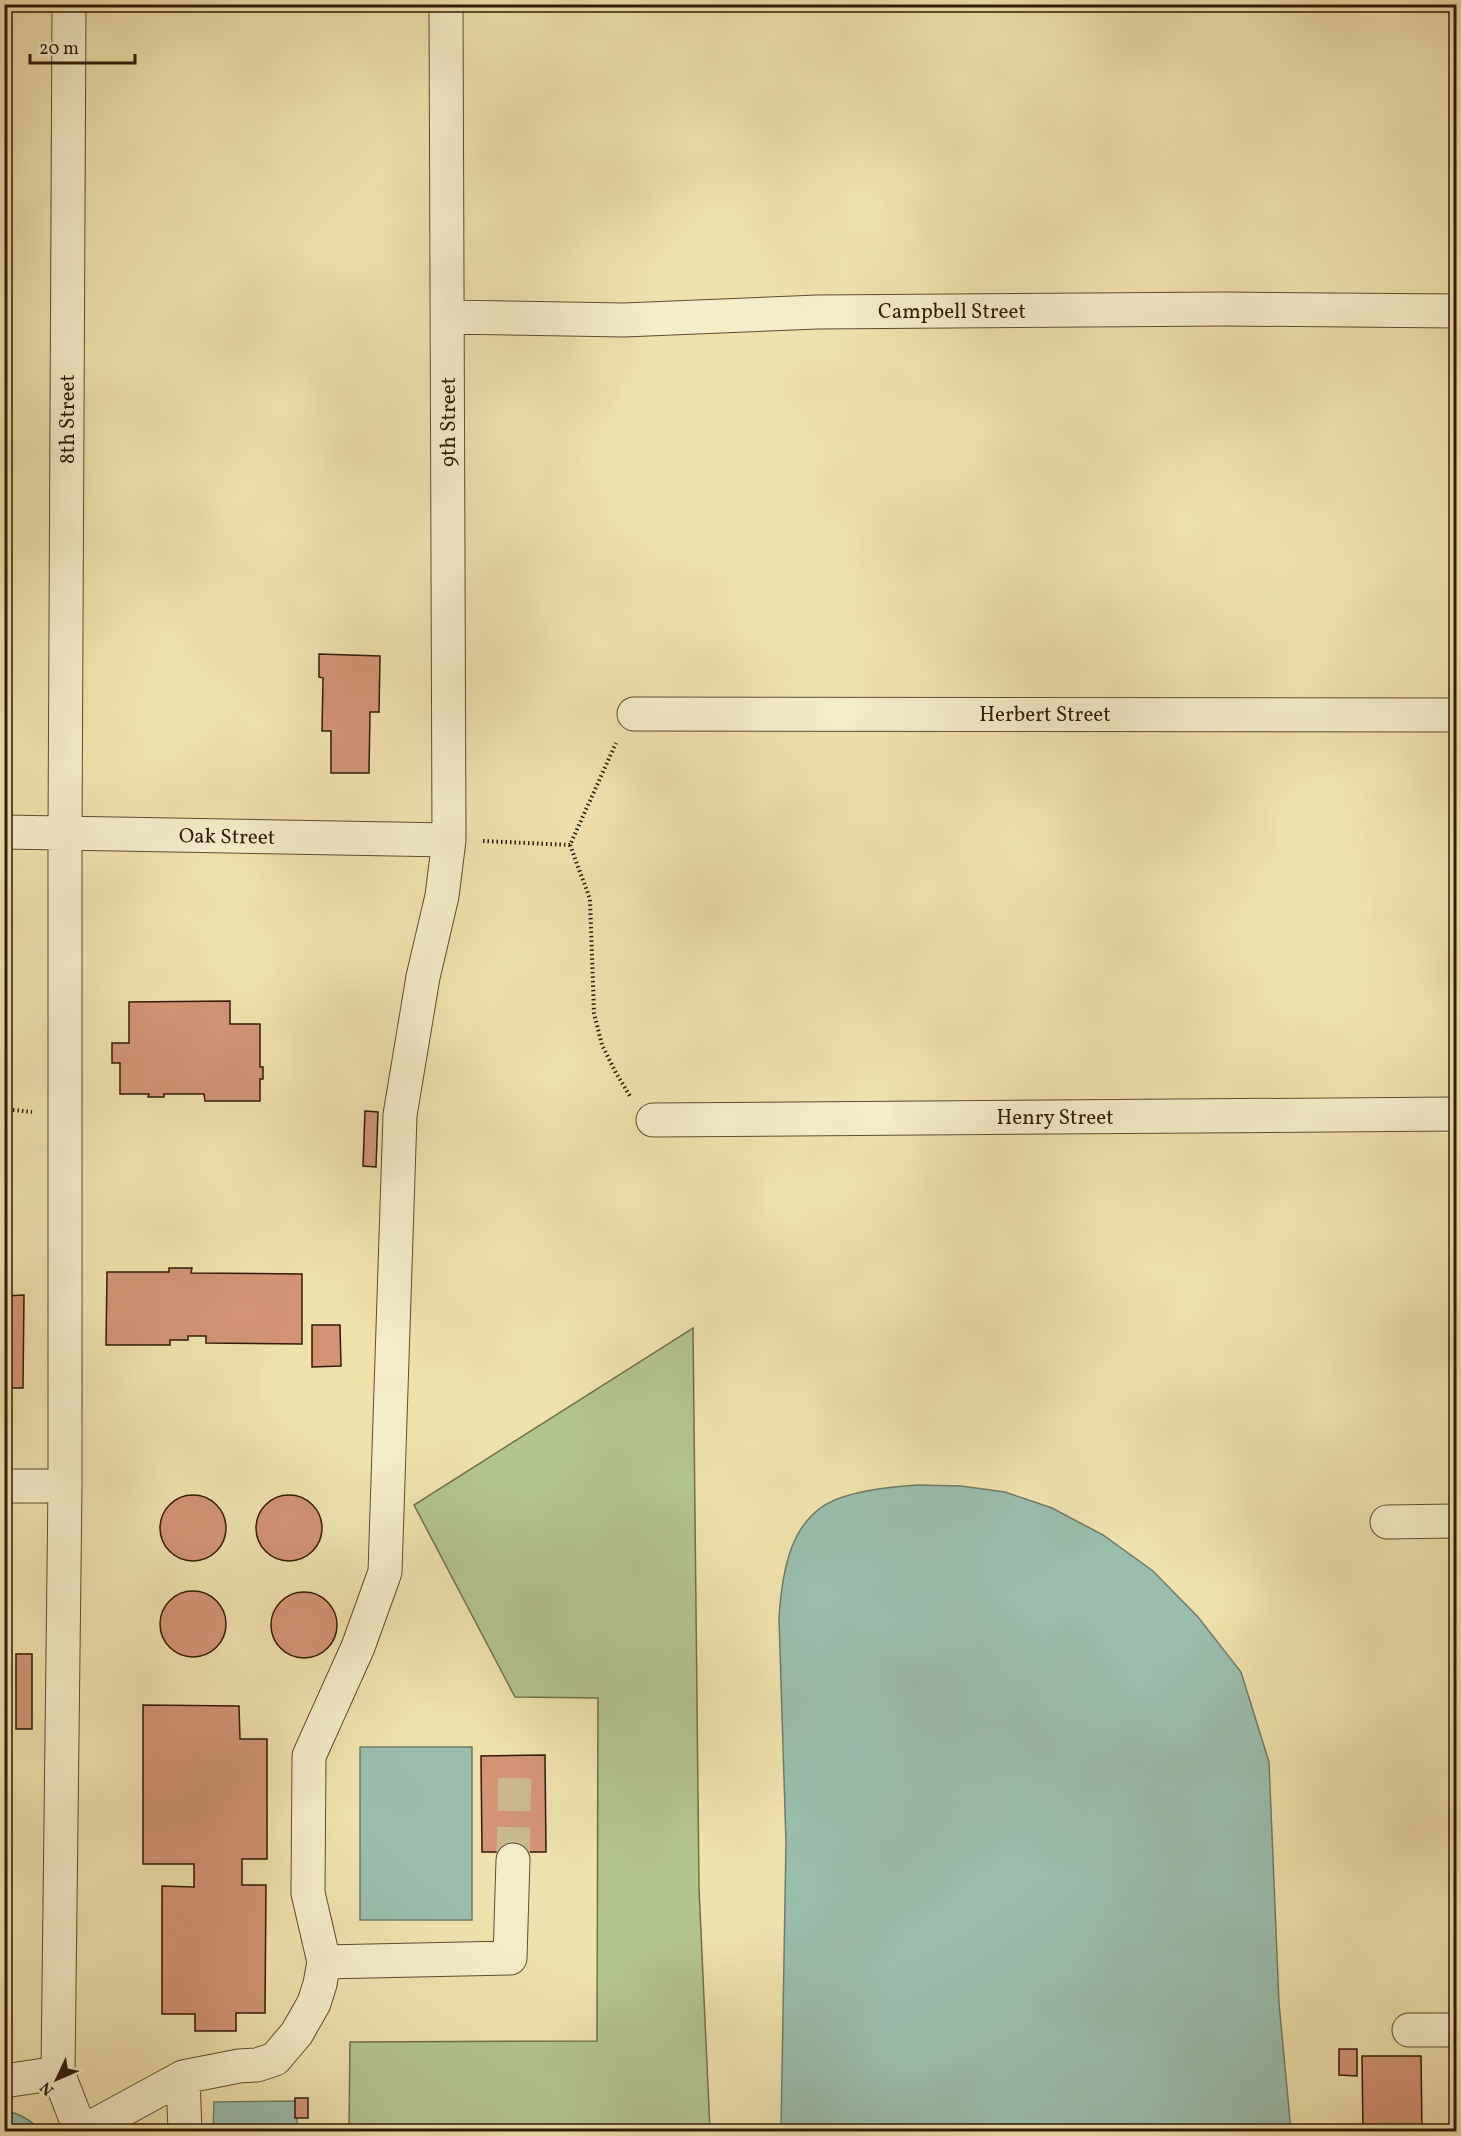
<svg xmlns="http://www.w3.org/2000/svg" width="1461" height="2136" font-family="Vollkorn,serif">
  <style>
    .green { fill: #b3c48e; stroke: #726f4a; stroke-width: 1.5 }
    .water { fill: #9abdac; stroke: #707c69; stroke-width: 1.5 }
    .building { fill: #d29475; stroke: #311a05; stroke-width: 1.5 }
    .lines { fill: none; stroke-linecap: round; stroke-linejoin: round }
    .minor-tunnel { stroke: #c9b98b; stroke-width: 33; stroke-dasharray: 33 16; stroke-linecap: butt }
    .minor-casing { stroke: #604c2f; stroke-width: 35 }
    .path { stroke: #311a05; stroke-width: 4; stroke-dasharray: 1.5 3; stroke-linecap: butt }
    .minor { stroke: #f5ecc9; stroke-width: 33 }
    .labels { text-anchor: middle; stroke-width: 4.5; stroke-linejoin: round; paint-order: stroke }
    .street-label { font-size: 21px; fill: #311a05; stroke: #f5ecc9 }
  </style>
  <rect width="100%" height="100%" fill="#efe1ac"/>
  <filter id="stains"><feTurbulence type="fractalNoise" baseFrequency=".00333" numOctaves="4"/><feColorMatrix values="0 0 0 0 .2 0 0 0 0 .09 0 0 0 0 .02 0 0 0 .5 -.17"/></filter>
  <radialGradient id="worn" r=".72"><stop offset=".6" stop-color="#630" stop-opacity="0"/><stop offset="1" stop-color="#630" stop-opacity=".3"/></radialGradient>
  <path class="green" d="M 693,1328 L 699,1888 L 710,2131 L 349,2131 L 350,2042 L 597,2041 L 598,1698 L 515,1697 L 414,1505 Z"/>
  <path class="water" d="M 918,1485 L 961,1486 L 1005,1492 L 1052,1508 L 1103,1535 L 1153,1571 L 1198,1617 L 1241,1672 L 1269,1762 L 1279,2003 L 1291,2131 L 781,2131 L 786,1843 L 779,1618 C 782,1572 790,1515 840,1498 C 865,1489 892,1487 918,1485 Z
    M 360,1747 L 472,1747 L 472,1920 L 360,1920 Z
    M 297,2101 L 297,2131 L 213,2132 L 214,2102 Z
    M 5,2111 C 20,2113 31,2121 42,2131 L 5,2131 Z"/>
  <path class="building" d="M 319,654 L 380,656 L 379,712 L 370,712 L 369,773 L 331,773 L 331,731 L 322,731 L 323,678 L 319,677 Z
    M 230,1001 L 230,1024 L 260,1024 L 260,1067 L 263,1067 L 263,1079 L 260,1079 L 260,1101 L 205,1101 L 204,1094 L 164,1094 L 164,1097 L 148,1097 L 149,1094 L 120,1094 L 120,1063 L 112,1063 L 112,1043 L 129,1043 L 129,1002 Z
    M 365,1111 L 378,1112 L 376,1167 L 363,1166 Z
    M 169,1268 L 192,1268 L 191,1273 L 302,1274 L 302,1344 L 206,1343 L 206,1336 L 188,1336 L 188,1340 L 170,1340 L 170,1345 L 106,1345 L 107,1272 L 169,1272 Z
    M 24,1295 L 23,1388 L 4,1388 L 4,1296 Z
    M 312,1325 L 340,1325 L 341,1366 L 312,1367 Z
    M256 1528a33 33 0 1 1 66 0a33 33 0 1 1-66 0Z
    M160 1528a33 33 0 1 1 66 0a33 33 0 1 1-66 0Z
    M160 1624a33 33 0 1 1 66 0a33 33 0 1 1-66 0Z
    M271 1625a33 33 0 1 1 66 0a33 33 0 1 1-66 0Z
    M 16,1654 L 32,1654 L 32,1729 L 16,1729 Z
    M 143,1705 L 239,1706 L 240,1739 L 267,1739 L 267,1859 L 242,1859 L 242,1885 L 266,1885 L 265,2013 L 236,2013 L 236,2031 L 195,2031 L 195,2014 L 162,2014 L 162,1886 L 194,1887 L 194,1864 L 143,1864 Z
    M 545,1755 L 546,1852 L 482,1852 L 481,1756 Z
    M 1339,2049 L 1357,2049 L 1357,2076 L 1339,2075 Z
    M 1362,2056 L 1421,2056 L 1422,2132 L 1363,2132 Z
    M 295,2098 L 308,2098 L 308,2118 L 295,2118 Z"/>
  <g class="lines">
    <path class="minor-tunnel" d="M 513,1860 L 515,1768"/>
    <defs>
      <path id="minor" d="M 69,4 L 65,833 L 65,1486 L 58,2073 L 81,2132
        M 448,317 L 624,320 L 817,312 L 1227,309 L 1456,311
        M 634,714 L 1456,715
        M 4,832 L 449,840
        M 653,1120 L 1456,1114
        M 4,1486 L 65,1486
        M 1387,1522 L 1456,1521
        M 324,1962 L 510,1958 L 513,1860
        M 1409,2030 L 1456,2030
        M 183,2077 L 185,2132
        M 4,2081 L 58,2073
        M 82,2132 L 183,2077 L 239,2066 L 257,2065 L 275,2059 L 297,2033 L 314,2003 L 320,1984 L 324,1962 L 308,1893 L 309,1756 L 358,1647 L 385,1572 L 400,1115 L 423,977 L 442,896 L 449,840 L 446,4"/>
    </defs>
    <use href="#minor" class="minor-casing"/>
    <path class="path" d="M 483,841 L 570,845 L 616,743
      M 570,845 L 590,899 L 594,1013 L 602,1045 L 616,1073 L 630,1096
      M 4,1109 L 32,1112"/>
    <use href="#minor" class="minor"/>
  </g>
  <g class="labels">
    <g class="street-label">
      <text x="952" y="318">Campbell Street</text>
      <text transform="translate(67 419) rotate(-90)" y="7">8th Street</text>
      <text transform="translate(448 422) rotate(-90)" y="7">9th Street</text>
      <text x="1045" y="721">Herbert Street</text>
      <text transform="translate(227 836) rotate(1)" y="7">Oak Street</text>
      <text x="1055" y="1124">Henry Street</text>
    </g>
  </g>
  <rect width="1461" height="2136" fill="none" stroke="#efe1ac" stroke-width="24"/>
  <rect x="6" y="6" width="1449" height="2124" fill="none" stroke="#311a05" stroke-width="3"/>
  <rect x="12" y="12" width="1437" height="2112" fill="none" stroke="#311a05" stroke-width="1.5"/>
  <g transform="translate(57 2079) rotate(226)" stroke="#f5ecc9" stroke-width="4.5" paint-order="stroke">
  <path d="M0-4.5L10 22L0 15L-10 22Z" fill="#311a05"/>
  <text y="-9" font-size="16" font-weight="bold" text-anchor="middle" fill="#311a05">N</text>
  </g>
  <path d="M30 54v9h105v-9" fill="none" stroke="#311a05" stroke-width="3"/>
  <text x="39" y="54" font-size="18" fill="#311a05" stroke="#f5ecc9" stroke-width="4.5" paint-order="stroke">20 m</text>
  <rect width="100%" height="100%" filter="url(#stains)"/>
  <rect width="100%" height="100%" fill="url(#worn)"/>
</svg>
